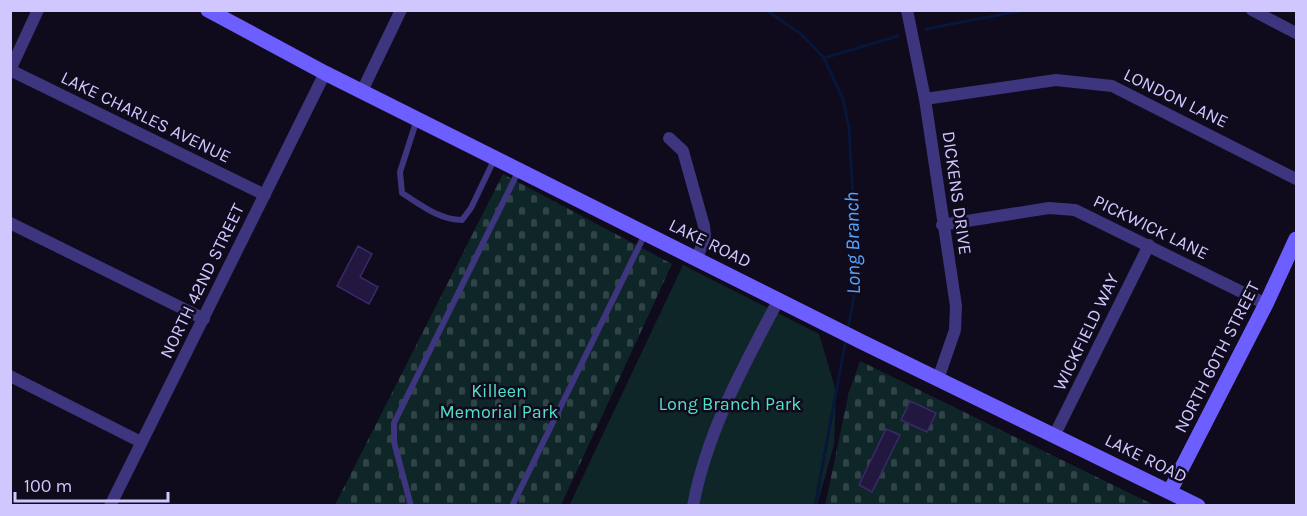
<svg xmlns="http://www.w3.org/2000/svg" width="1307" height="516" font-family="Karla,sans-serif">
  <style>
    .cemetery { fill: url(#cemetery-stones) }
    .park { fill: #0e2627 }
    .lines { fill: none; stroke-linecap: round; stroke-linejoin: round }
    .stream { stroke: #08163a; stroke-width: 3 }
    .building { fill: #22173e; stroke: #3a296b; stroke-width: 1.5 }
    .lane { stroke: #3d357d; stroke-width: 6 }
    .street { stroke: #3d357d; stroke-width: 12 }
    .secondary { stroke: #6d5eff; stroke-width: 15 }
    .labels { text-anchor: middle; stroke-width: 5; stroke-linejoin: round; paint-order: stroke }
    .street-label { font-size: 18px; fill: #d1c7ff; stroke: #0f0b1d }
    .park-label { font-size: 18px; fill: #52e0c6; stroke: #0f0b1d }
    .water-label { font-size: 20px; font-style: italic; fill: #55a5ff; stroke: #0f0b1d }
  </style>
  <defs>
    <pattern id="cemetery-stones" width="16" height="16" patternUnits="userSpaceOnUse" patternTransform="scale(1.5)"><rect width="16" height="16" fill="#0e2627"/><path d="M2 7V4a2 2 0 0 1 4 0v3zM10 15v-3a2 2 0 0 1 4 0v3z" fill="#304447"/></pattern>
  </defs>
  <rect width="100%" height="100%" fill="#0f0b1d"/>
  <path class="cemetery" d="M 503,174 L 672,264 L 561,505 L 335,505 Z
    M 860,361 L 1154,505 L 825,506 L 849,392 Z"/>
  <path class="park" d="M 683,265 L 819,334 L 836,391 L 834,445 L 817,505 L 569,506 Z"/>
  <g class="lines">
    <path class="stream" d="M 766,10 L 801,34 L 824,58 L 843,99 L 849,128 L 855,234 L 855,290 L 848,329
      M 926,29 L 1025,10
      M 824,58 L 898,36
      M 815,506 L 846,339"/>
  </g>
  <path class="building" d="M 358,246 L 372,254 L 360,277 L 378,287 L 369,304 L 337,286 Z
    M 910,401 L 936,413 L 927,432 L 901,420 Z
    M 886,429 L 900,435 L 872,492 L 859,485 Z"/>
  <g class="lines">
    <path class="lane" d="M 417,119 L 400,172 L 402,193 C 420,204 439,220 462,220 L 471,208 L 494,160
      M 411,506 L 394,442 L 394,423 L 519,170
      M 512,506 L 645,234"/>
    <path class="street" d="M 907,10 L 925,99 L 956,306 L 955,330 L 938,379
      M 1252,10 L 1296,33
      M 10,70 L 265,195
      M 10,70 L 38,10
      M 362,91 L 401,10
      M 925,99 L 1056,80 L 1112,86 L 1296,179
      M 669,138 L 683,151 L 704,226 L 705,236 L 697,259
      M 10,223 L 204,319
      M 942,225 L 1049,208 L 1075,210 L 1266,304
      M 10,376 L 141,442
      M 1055,434 L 1149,245
      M 110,506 L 325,73
      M 693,506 C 707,431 744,365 779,299"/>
    <path class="secondary" d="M 208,10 L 325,73 L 862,342 L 1198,506
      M 1170,491 L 1266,304 L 1296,239"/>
  </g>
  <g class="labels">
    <g class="street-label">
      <text transform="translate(1176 98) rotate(26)" y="6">LONDON LANE</text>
      <text transform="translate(146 117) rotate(26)" y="6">LAKE CHARLES AVENUE</text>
      <text transform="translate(957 193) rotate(82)" y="6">DICKENS DRIVE</text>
      <text transform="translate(1151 227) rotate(26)" y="6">PICKWICK LANE</text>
      <text transform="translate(710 243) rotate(26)" y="6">LAKE ROAD</text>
      <text transform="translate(202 281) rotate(-64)" y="6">NORTH 42ND STREET</text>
      <text transform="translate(1086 332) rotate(-64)" y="6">WICKFIELD WAY</text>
      <text transform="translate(1217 357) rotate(-63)" y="6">NORTH 60TH STREET</text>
      <text transform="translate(1146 458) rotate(26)" y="6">LAKE ROAD</text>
    </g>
    <g class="park-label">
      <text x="499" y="397">Killeen<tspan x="499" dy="21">Memorial Park</tspan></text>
      <text x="730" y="410">Long Branch Park</text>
    </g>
    <g class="water-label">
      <text transform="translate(852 243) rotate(-91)" y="7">Long Branch</text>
    </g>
  </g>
  <rect width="1307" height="516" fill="none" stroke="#d1c7ff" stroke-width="24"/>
  <path d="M15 492v9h153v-9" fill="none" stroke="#d1c7ff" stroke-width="3"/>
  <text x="24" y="492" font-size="18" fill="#d1c7ff" stroke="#0f0b1d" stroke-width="4.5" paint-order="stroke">100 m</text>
</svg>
